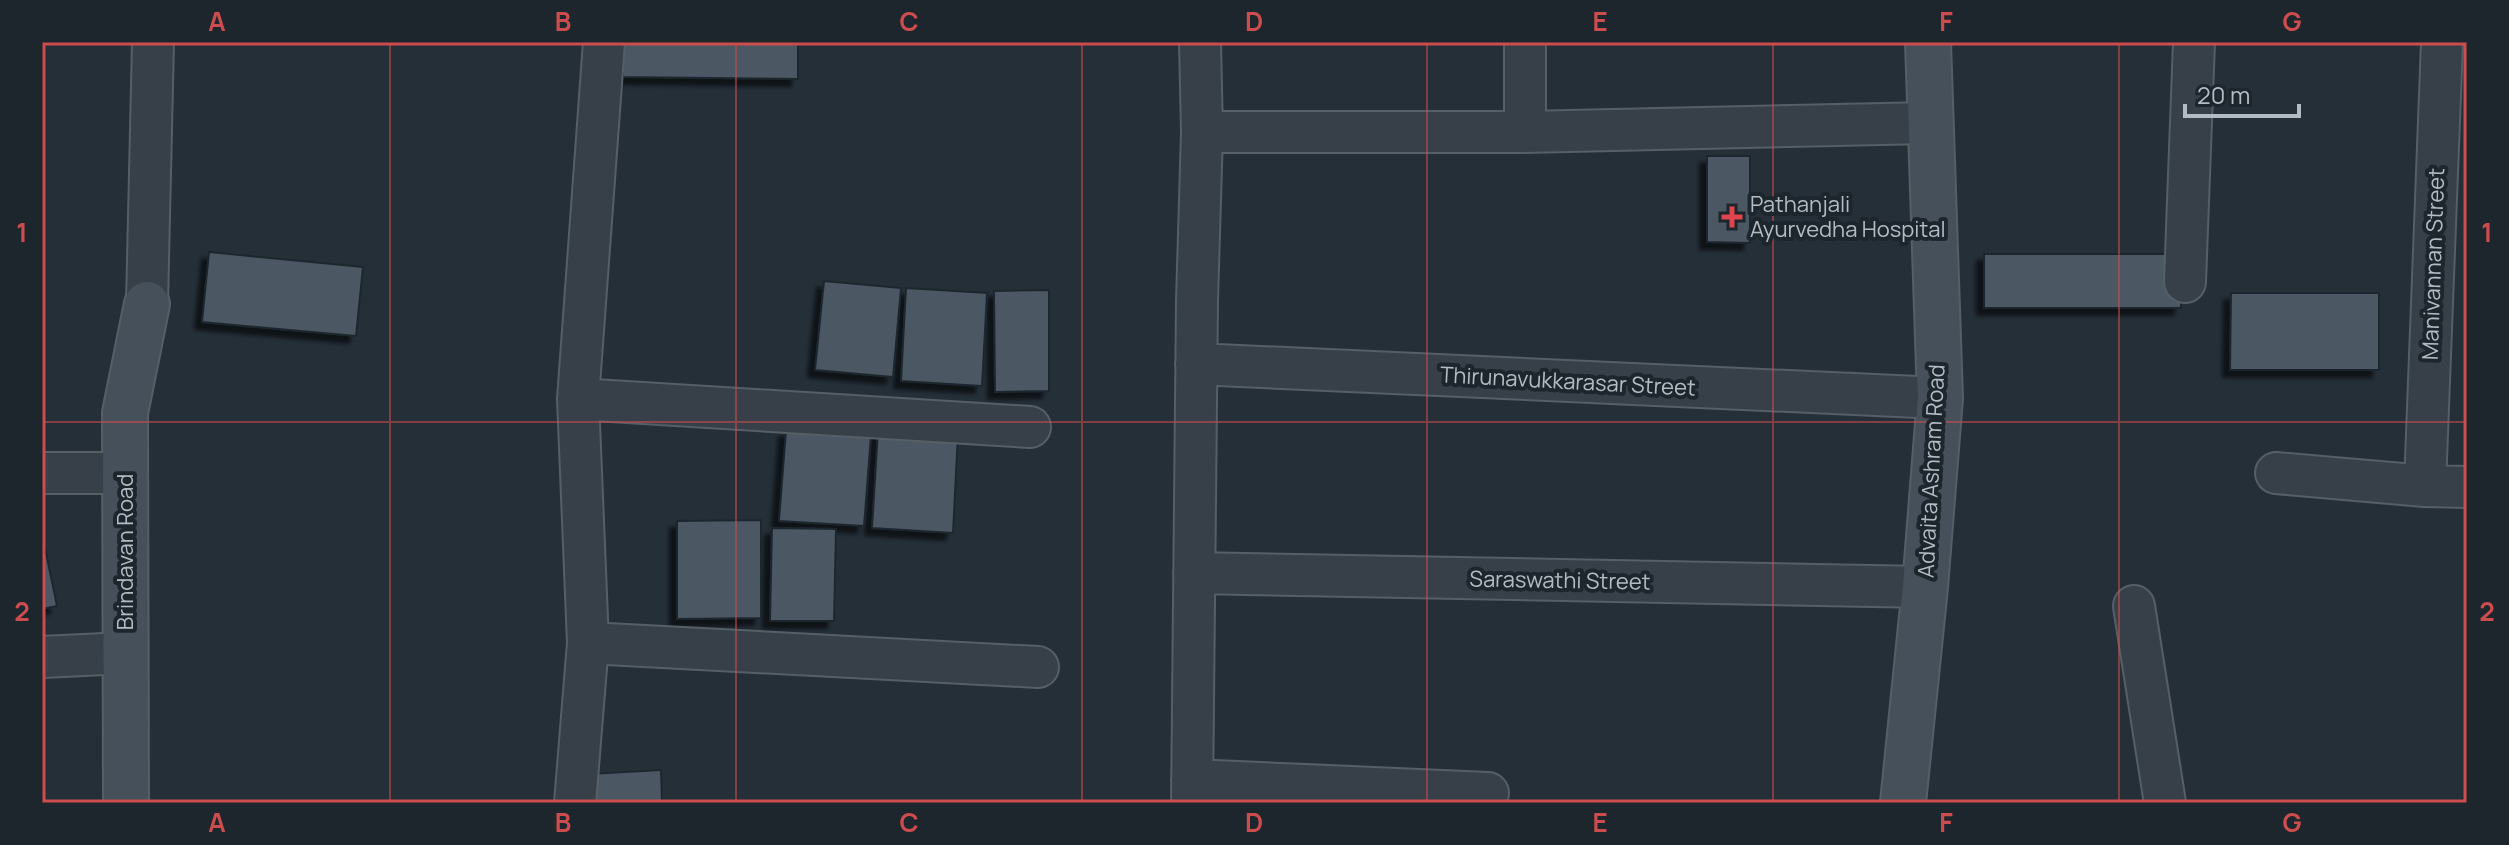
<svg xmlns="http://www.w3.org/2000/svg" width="2509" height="845" font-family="Manrope,sans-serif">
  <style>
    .building { fill: #4c5963; stroke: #1f272f; stroke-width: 2; filter: url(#shadow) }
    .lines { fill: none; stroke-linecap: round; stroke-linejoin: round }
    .street-casing { stroke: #565e66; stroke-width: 44 }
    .secondary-casing { stroke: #565e66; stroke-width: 48 }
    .street { stroke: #374049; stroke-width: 40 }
    .secondary { stroke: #46505b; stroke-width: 44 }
    .grid { fill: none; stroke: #cd4d4f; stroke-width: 2; stroke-opacity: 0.55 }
    .health-dot { fill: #e0444e; stroke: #1d252d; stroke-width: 3 }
    .labels { text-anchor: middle; stroke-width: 8; stroke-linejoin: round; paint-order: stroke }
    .poi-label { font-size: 22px; fill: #b3bbc4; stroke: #1d252d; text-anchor: start }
    .street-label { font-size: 22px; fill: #b3bbc4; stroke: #1d252d }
    .neatline { fill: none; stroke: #cd4d4f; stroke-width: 3 }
    .grid-label { font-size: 26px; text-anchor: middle; font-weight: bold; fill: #cd4d4f }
  </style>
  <defs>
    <filter id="shadow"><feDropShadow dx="-7" dy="7" stdDeviation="2" flood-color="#0009"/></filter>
  </defs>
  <rect width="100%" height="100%" fill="#242f38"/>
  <path class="building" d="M 623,42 L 798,42 L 798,79 L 623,77 Z
    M 1707,156 L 1750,156 L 1750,243 L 1707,242 Z
    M 209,252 L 363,267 L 356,336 L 202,322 Z
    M 1984,254 L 2181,254 L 2181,308 L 1984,308 Z
    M 824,281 L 901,288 L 893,377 L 815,370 Z
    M 906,288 L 987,293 L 982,386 L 901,381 Z
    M 1049,290 L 1049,391 L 995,392 L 994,291 Z
    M 2231,293 L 2379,293 L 2379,370 L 2230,370 Z
    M 786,430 L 871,435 L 864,526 L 779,521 Z
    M 878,430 L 958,434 L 953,533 L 872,528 Z
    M 761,520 L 761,618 L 677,619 L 677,521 Z
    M 772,528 L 836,529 L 834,621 L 770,621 Z
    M 42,533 L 57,606 L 42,609 Z
    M 661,770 L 662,803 L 590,803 L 589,774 Z"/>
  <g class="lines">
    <defs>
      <path id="street" d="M 1525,42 L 1525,132
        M 1202,132 L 1525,132 L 1929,123
        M 2185,282 L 2194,42
        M 147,304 L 153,42
        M 1196,364 L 1940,398
        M 578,399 L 1030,427
        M 42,473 L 125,473
        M 2276,473 L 2425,486 L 2467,487
        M 2425,486 L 2442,42
        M 1194,573 L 1925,587
        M 2134,606 L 2165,803
        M 588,643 L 1038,667
        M 42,657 L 125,653
        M 1192,780 L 1488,793
        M 575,803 L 588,643 L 578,399 L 604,42
        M 1192,803 L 1197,301 L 1202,132 L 1200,42"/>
      <path id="secondary" d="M 126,803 L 125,413 L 147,304
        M 1903,803 L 1925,587 L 1940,398 L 1928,42"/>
    </defs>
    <use href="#street" class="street-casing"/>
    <use href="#secondary" class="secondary-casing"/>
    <use href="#street" class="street"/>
    <use href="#secondary" class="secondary"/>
  </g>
  <path class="grid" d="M 390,42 L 390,803M 736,42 L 736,803M 1082,42 L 1082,803M 1427,42 L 1427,803M 1773,42 L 1773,803M 2119,42 L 2119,803M 42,422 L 2467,422"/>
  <path class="health-dot" d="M1728 205h8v8h8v8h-8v8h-8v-8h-8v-8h8z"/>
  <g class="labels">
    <g class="poi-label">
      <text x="1750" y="212">Pathanjali<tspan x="1750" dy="25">Ayurvedha Hospital</tspan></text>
    </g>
    <g class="street-label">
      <text transform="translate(2433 264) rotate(-88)" y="8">Manivannan Street</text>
      <text transform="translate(1568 381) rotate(3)" y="8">Thirunavukkarasar Street</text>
      <text transform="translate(1931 471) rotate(-87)" y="8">Advaita Ashram Road</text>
      <text transform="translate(125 552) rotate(-90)" y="8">Brindavan Road</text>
      <text transform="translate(1560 580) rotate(1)" y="8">Saraswathi Street</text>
    </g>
  </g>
  <rect width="2509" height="845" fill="none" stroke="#1d252d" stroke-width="88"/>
  <path d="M2185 104v12h114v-12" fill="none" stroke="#b3bbc4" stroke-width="4"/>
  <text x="2197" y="104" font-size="24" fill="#b3bbc4" stroke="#1d252d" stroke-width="6" paint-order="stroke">20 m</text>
  <rect x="44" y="44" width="2421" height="757" class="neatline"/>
  <g class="grid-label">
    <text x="217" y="31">A</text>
    <text x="563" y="31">B</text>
    <text x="909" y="31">C</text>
    <text x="1254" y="31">D</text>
    <text x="1600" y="31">E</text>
    <text x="1946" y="31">F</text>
    <text x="2292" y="31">G</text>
    <text x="22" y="242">1</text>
    <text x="2487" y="242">1</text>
    <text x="22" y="621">2</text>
    <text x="2487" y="621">2</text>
    <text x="217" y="832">A</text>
    <text x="563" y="832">B</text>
    <text x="909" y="832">C</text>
    <text x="1254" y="832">D</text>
    <text x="1600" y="832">E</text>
    <text x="1946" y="832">F</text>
    <text x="2292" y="832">G</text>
  </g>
</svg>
